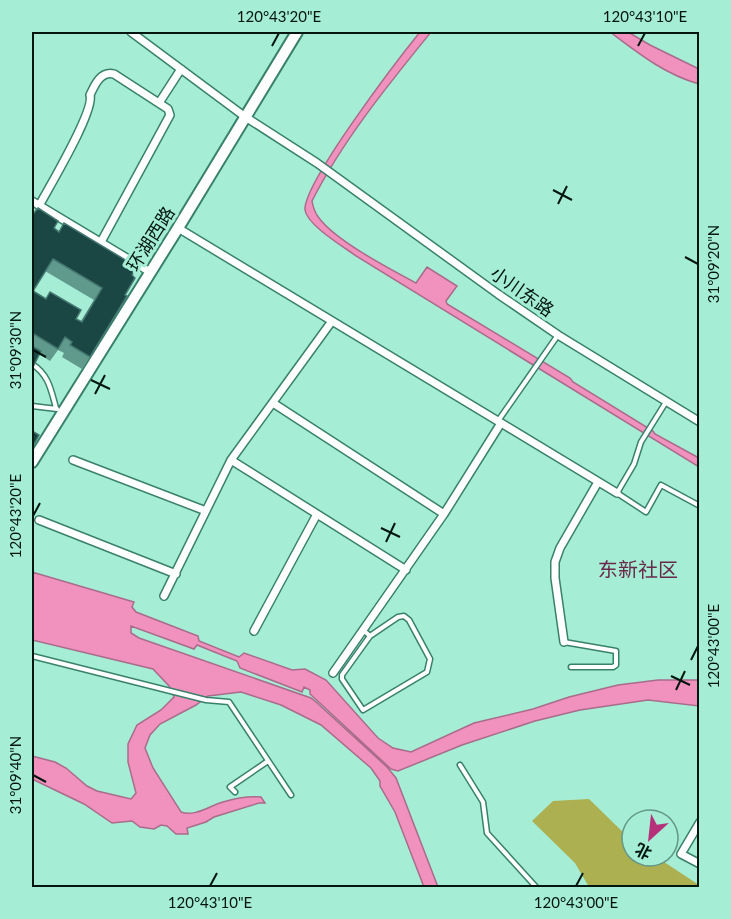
<svg xmlns="http://www.w3.org/2000/svg" width="731" height="919" font-family="Lato,'Noto Sans SC',sans-serif">
  <style>
    .green { fill: #acb051 }
    .water { fill: #f191be; stroke: #a96c8a; stroke-width: 1.5 }
    .lines { fill: none; stroke-linecap: round; stroke-linejoin: round }
    .lane-casing { stroke: #39816b; stroke-width: 7 }
    .street-casing { stroke: #39816b; stroke-width: 10 }
    .secondary-casing { stroke: #39816b; stroke-width: 14 }
    .lane { stroke: #fff; stroke-width: 4 }
    .street { stroke: #fff; stroke-width: 7 }
    .secondary { stroke: #fff; stroke-width: 10 }
    .wall { fill: #609a8c; fill-rule: evenodd }
    .building { fill: #1a4644; stroke: #447870; stroke-width: 1.5; fill-rule: evenodd }
    .ticks { fill: none; stroke: #00160f; stroke-width: 2 }
    .labels { text-anchor: middle; stroke-width: 6; stroke-linejoin: round; paint-order: stroke }
    .street-label { font-size: 18px; fill: #00160f; stroke: #a5edd5 }
    .neighbourhood-label { font-size: 20px; fill: #69294a; stroke: #a5edd5 }
    .neatline { fill: none; stroke: #00160f; stroke-width: 2 }
    .ticks-label { font-size: 15px; text-anchor: middle; fill: #00160f }
  </style>
  <rect width="100%" height="100%" fill="#a5edd5"/>
  <path class="green" d="M 589,799 L 632,841 L 632,856 L 655,856 L 699,885 L 699,887 L 589,887 L 575,863 L 532,821 L 553,801 Z"/>
  <path class="water" d="M 420,32 L 431,32 C 388,85 343,140 312,201 C 313,207 315,213 319,218 C 336,241 390,269 416,283 L 427,267 L 457,286 L 446,301 L 447,304 L 570,378 L 573,382 L 653,431 L 655,434 L 699,458 L 699,467 L 356,256 C 344,247 307,225 305,210 C 303,183 399,58 420,32 Z
    M 610,32 L 628,32 L 650,45 L 699,69 L 699,84 C 664,74 638,53 610,32 Z
    M 32,572 L 134,602 L 132,607 L 136,612 L 198,636 L 199,641 L 239,657 L 244,653 L 292,670 L 305,669 L 326,680 L 378,738 L 393,748 L 411,752 L 474,723 L 533,709 L 569,697 L 618,685 L 658,680 L 699,680 L 699,706 L 648,700 L 580,710 L 535,721 L 462,745 L 398,771 L 391,769 L 310,694 L 310,690 L 304,687 L 302,692 L 240,668 L 237,661 L 197,645 L 194,649 L 131,626 L 131,633 L 139,638 L 311,698 L 316,702 L 387,767 L 396,778 L 438,887 L 424,887 L 395,812 L 380,786 L 380,781 L 371,768 L 321,725 L 281,705 L 241,692 L 208,696 L 196,705 L 160,724 L 150,735 L 145,748 L 153,768 L 181,812 C 195,817 209,806 223,802 C 236,798 248,796 261,797 L 265,803 L 259,803 L 214,817 L 206,822 L 187,828 L 188,834 L 176,834 L 167,826 L 161,825 L 154,829 L 140,827 L 132,821 L 112,823 L 84,804 L 32,779 L 32,756 L 55,762 L 66,768 L 87,786 L 97,791 L 131,799 L 136,793 L 128,762 L 128,744 L 137,725 L 161,710 L 174,697 L 169,686 L 153,669 L 32,640 Z"/>
  <g class="lines">
    <defs>
      <path id="lane" d="M 32,364 C 49,375 51,390 56,408
        M 666,402 L 641,442 L 634,464 L 617,493 L 646,512 L 661,485 L 700,506
        M 32,406 L 57,409
        M 498,421 L 558,335
        M 363,630 L 370,636 L 342,675 L 342,679 L 363,710 L 427,672 L 430,659 L 409,620 L 404,616 L 398,617 L 370,636
        M 564,642 L 616,651 L 616,665 L 613,667 L 571,667
        M 32,656 L 206,700 L 229,702 L 291,795
        M 460,765 L 483,802 L 487,833 L 537,888
        M 235,792 L 230,787 L 268,761"/>
      <path id="street" d="M 131,32 L 244,116 L 317,163 L 498,294 L 558,335 L 700,422
        M 159,103 L 181,69
        M 32,201 L 150,272
        M 39,206 C 49,187 95,111 90,95 C 95,84 101,71 114,74 L 168,109 L 170,115 L 101,242
        M 178,228 L 617,493
        M 273,403 L 444,514
        M 73,460 L 206,511
        M 231,460 L 406,570
        M 39,520 L 176,574
        M 164,596 L 231,460 L 332,321
        M 254,631 L 317,514
        M 564,642 L 555,578 L 555,562 L 560,548 L 598,482
        M 333,673 L 444,514 L 501,423
        M 700,822 L 681,854 L 700,864"/>
      <path id="secondary" d="M 32,462 L 178,228 L 297,32"/>
    </defs>
    <use href="#lane" class="lane-casing"/>
    <use href="#street" class="street-casing"/>
    <use href="#secondary" class="secondary-casing"/>
    <use href="#lane" class="lane"/>
    <use href="#street" class="street"/>
    <use href="#secondary" class="secondary"/>
  </g>
  <path class="wall" d="M 32,212 L 59,231 L 64,223 L 132,275 L 125,295 L 90,357 L 82,369 L 62,357 L 64,353 L 58,350 L 50,361 L 39,354 L 32,369 ZM 45,271 L 94,300 L 81,321 L 76,319 L 50,292 L 45,299 L 33,291 Z"/>
  <path class="building" d="M 38,208 L 58,221 L 54,228 L 59,232 L 64,223 L 137,267 L 132,275 L 135,278 L 125,295 L 127,296 L 90,357 L 70,345 L 72,342 L 65,337 L 58,349 L 32,333 L 32,212 L 34,213 ZM 53,259 L 102,288 L 82,322 L 76,319 L 81,310 L 50,292 L 46,299 L 33,291 Z
    M 32,346 L 41,351 L 32,369 Z
    M 32,431 L 39,435 L 32,448 Z"/>
  <path class="ticks" d="M 272,46 L 279,33M 638,46 L 645,33M 553,190 L 572,200M 558,204 L 567,186M 685,257 L 698,264M 33,350 L 46,357M 91,380 L 110,389M 95,394 L 105,375M 33,516 L 40,503M 381,528 L 400,537M 386,542 L 395,523M 691,660 L 698,646M 671,676 L 690,685M 676,690 L 685,671M 33,775 L 46,782M 210,886 L 217,873M 576,886 L 583,873"/>
  <g class="labels">
    <g class="street-label">
      <text transform="translate(151 239) rotate(-58)" y="6">环湖西路</text>
      <text transform="translate(522 292) rotate(35)" y="6">小川东路</text>
    </g>
    <g class="neighbourhood-label">
      <text x="638" y="577">东新社区</text>
    </g>
  </g>
  <rect width="731" height="919" fill="none" stroke="#a5edd5" stroke-width="66"/>
  <g transform="translate(650 838) rotate(207)"><circle r="28" fill="#a5edd5" stroke="#639786" stroke-width="1.5"/>
  <path d="M0-4.5L10 22L0 15L-10 22Z" fill="#b5327a"/>
  <text y="-9" font-size="16" font-weight="bold" text-anchor="middle" fill="#00160f">北</text>
  </g>
  <rect x="33" y="33" width="665" height="853" class="neatline"/>
  <g class="ticks-label">
    <text x="279" y="22">120°43'20"E</text>
    <text x="645" y="22">120°43'10"E</text>
    <text transform="translate(714 264) rotate(-90)" y="5">31°09'20"N</text>
    <text transform="translate(16 350) rotate(-90)" y="5">31°09'30"N</text>
    <text transform="translate(16 516) rotate(-90)" y="5">120°43'20"E</text>
    <text transform="translate(714 646) rotate(-90)" y="5">120°43'00"E</text>
    <text transform="translate(16 775) rotate(-90)" y="5">31°09'40"N</text>
    <text x="210" y="908">120°43'10"E</text>
    <text x="576" y="908">120°43'00"E</text>
  </g>
</svg>
